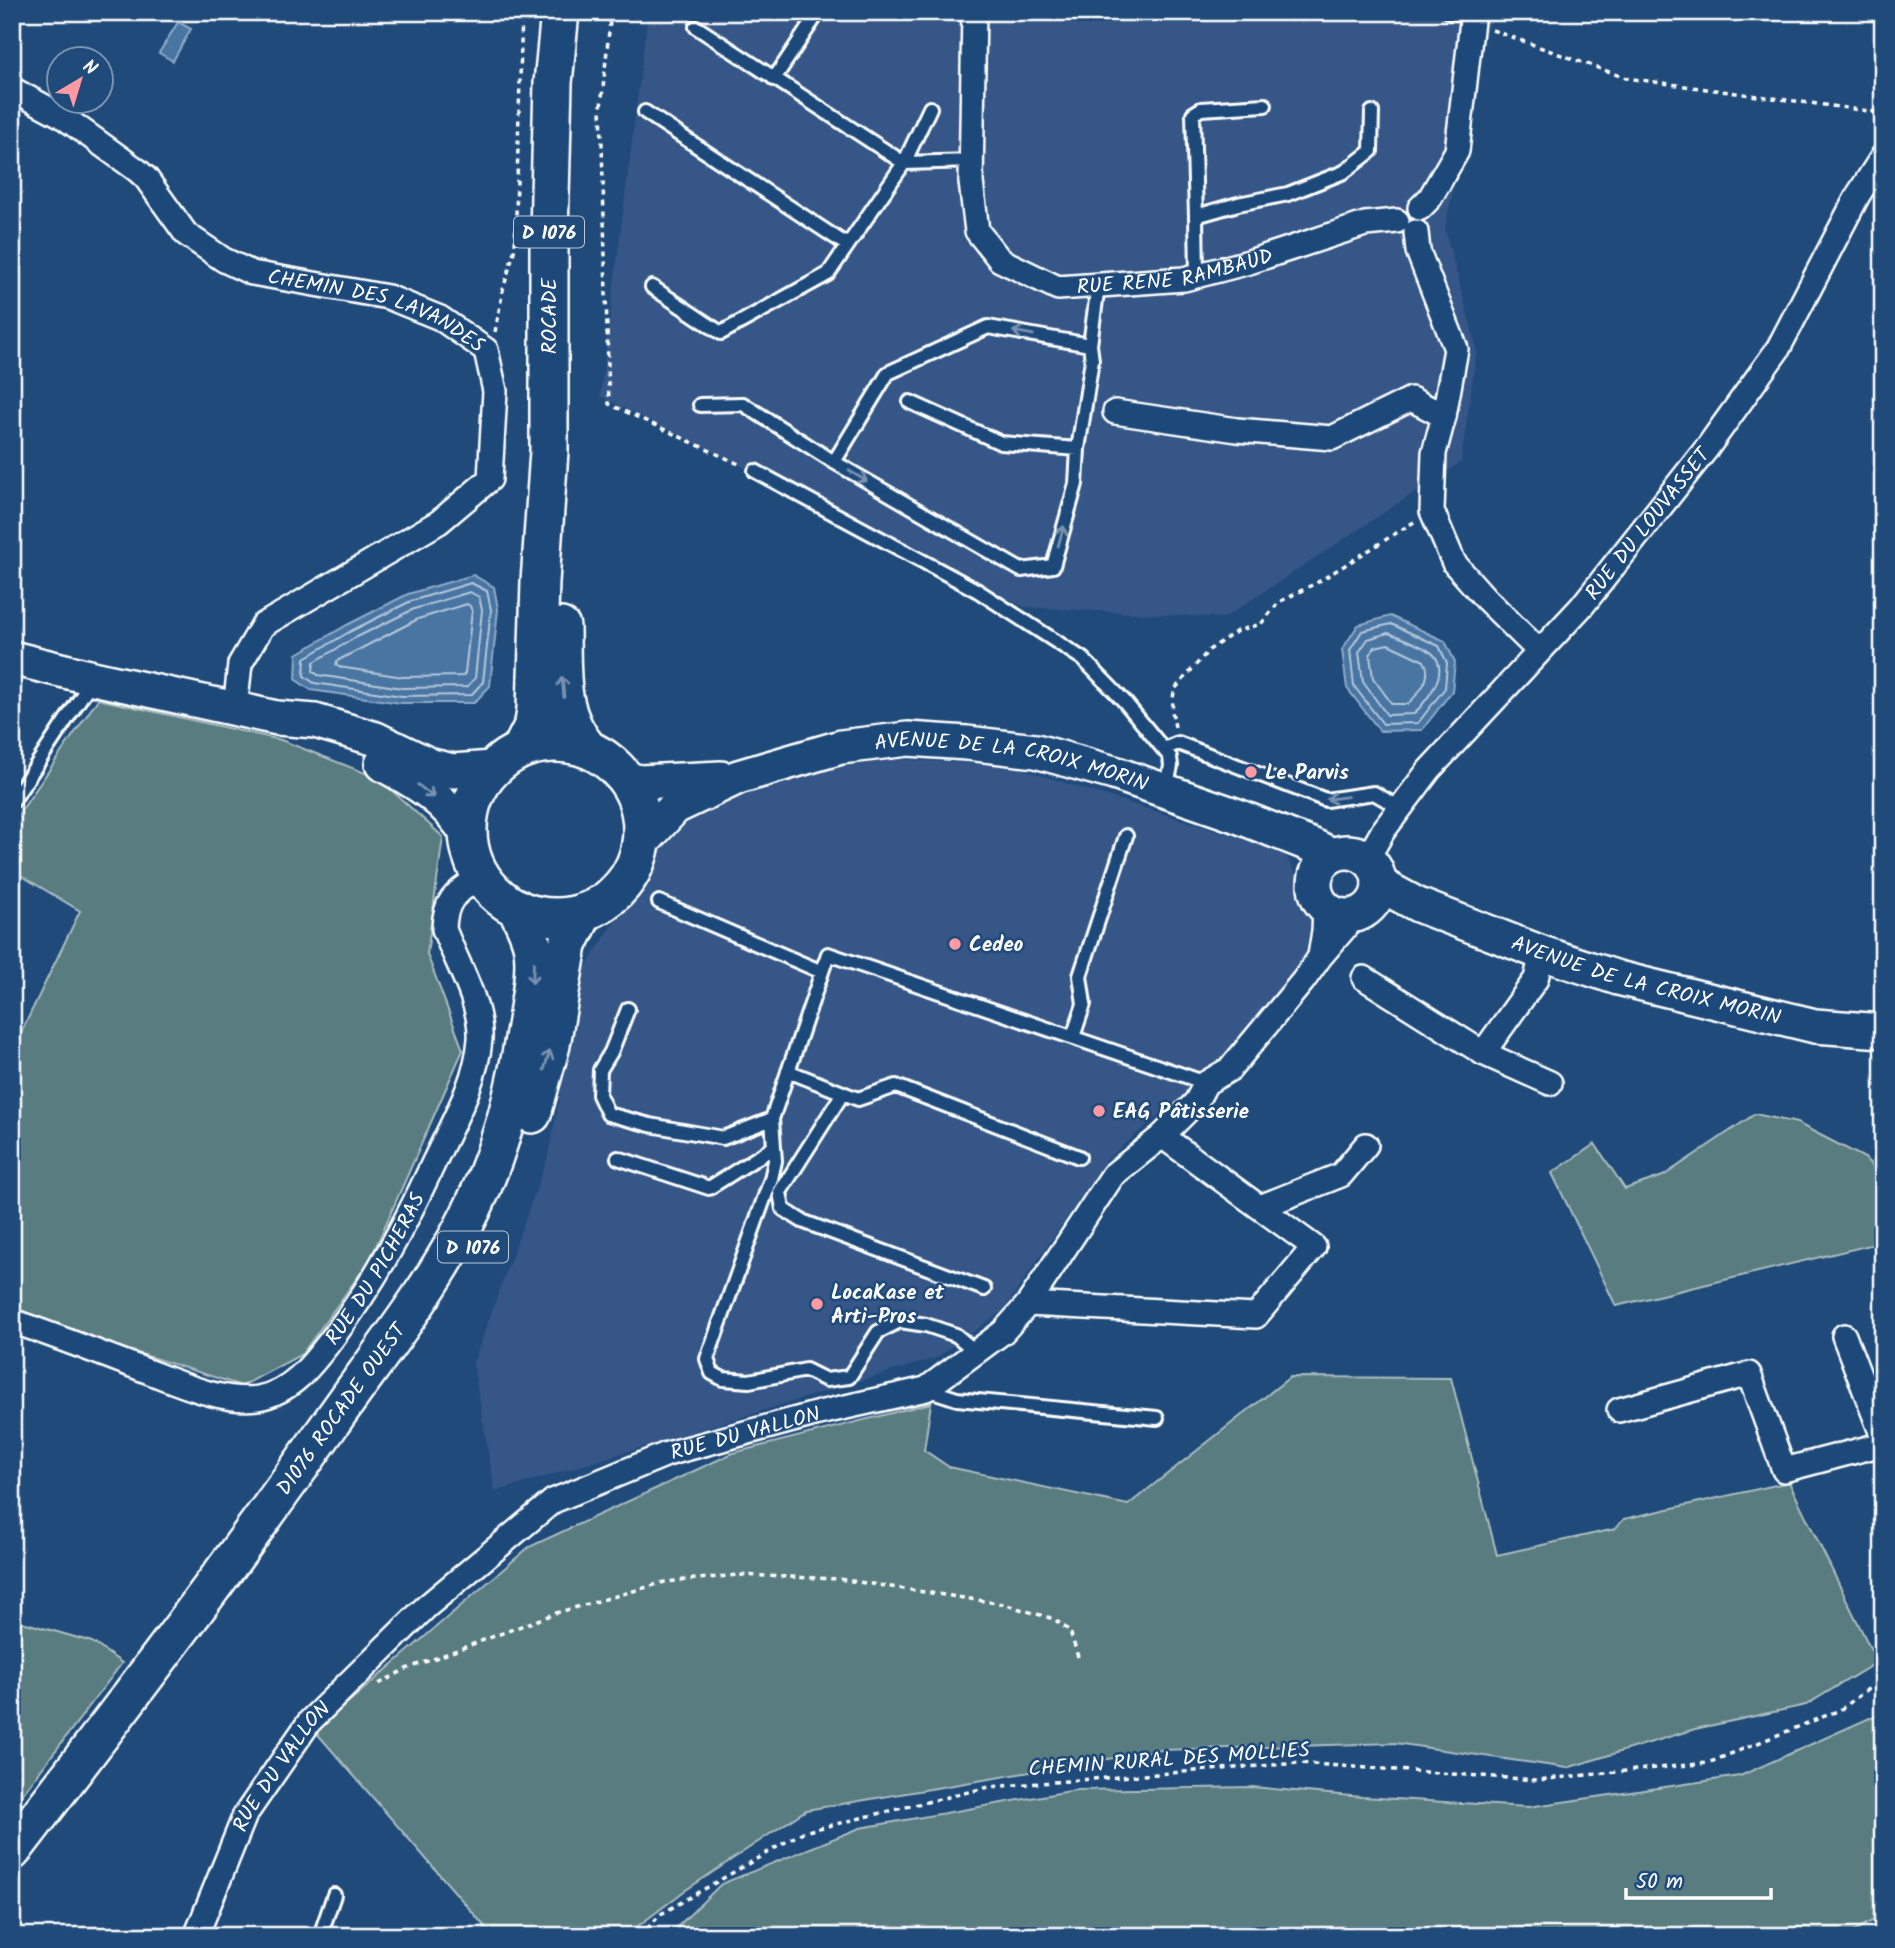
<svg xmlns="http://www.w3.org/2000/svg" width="1895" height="1948" font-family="Kalam,sans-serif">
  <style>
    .built { fill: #345786 }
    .green { fill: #587b80; stroke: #acbdc0; stroke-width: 2 }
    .water { fill: #4875a3; stroke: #91acc8; stroke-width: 2 }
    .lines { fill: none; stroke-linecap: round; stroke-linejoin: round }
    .shore { stroke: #b6c8da; stroke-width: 2 }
    .service-casing { stroke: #fff; stroke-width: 18 }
    .minor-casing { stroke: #fff; stroke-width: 28 }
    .secondary-casing { stroke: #fff; stroke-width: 38 }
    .primary-casing { stroke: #fff; stroke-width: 42 }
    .path { stroke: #fff; stroke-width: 3.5; stroke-dasharray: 5 5; stroke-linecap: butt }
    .service { stroke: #1f4a7a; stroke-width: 12 }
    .minor { stroke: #1f4a7a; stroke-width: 23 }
    .secondary { stroke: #1f4a7a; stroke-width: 33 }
    .primary { stroke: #1f4a7a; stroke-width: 37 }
    .oneway { stroke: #7992af }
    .poi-dot { fill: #ff9aa2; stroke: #1f4a7a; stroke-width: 2.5 }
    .labels { text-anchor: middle; stroke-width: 5; stroke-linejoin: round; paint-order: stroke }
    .shield { fill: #1f4a7a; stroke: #bcc9d7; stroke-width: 2 }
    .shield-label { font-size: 19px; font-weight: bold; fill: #fff }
    .street-label { font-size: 21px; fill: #fff; stroke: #1f4a7a }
    .poi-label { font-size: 21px; font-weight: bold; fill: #fff; stroke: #1f4a7a; text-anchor: start }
  </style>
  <rect width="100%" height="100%" fill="#1f4a7a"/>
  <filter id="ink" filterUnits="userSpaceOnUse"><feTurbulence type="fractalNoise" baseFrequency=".0143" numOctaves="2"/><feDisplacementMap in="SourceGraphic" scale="14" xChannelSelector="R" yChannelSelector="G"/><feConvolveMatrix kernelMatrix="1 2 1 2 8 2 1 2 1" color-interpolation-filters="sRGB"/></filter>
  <g filter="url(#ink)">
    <path class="built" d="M 648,12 L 1490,13 L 1445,229 L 1477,349 L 1461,462 L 1224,618 L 1024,607 L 600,396 Z
      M 891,759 L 1009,765 L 1284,852 L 1313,904 L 1308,951 L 1228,1057 L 1107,1159 L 1003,1311 L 936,1358 L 495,1492 L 473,1363 L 548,1156 L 585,968 L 672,830 L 717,804 L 836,762 Z"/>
    <path class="green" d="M 98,699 L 281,740 L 378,778 L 443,837 L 427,954 L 463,1050 L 370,1260 L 302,1354 L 242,1386 L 12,1313 L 12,1039 L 17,1041 L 80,911 L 12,870 L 12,824 Z
      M 1755,1114 L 1797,1123 L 1865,1158 L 1883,1178 L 1883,1242 L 1616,1306 L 1552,1173 L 1595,1144 L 1625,1189 L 1663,1176 Z
      M 1290,1377 L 1451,1378 L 1497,1555 L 1615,1529 L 1624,1519 L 1789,1482 L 1877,1662 L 1806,1705 L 1695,1729 L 1567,1768 L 1395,1743 L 1161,1750 L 806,1810 L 683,1892 L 625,1936 L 493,1936 L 315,1731 L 529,1547 L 733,1453 L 931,1403 L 924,1450 L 949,1467 L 1128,1505 Z
      M 12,1619 L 92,1642 L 122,1663 L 12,1808 Z
      M 1883,1712 L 1883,1915 L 1845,1936 L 668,1936 L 721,1884 L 860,1828 L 1076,1790 L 1252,1787 L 1362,1797 L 1528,1807 L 1740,1776 Z"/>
    <path class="water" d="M 178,22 L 191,29 L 173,61 L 159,53 Z
      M 473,575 L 494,587 L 498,609 L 490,686 L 474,703 L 401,703 L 311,690 L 296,680 L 297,654 L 347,625 L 408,594 Z
      M 1390,616 L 1445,641 L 1455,662 L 1452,691 L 1422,730 L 1380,731 L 1347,688 L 1342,650 L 1358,625 Z"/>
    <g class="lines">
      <path class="shore" d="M 471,583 L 487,591 L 491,610 L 483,682 L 471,695 L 402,696 L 314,683 L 304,676 L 305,658 L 351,631 L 411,601 Z
        M 470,592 L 479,597 L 482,610 L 475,678 L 467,687 L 402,688 L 318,675 L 313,671 L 314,662 L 355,638 L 414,609 Z
        M 467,604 L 470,606 L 472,611 L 465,673 L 463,676 L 403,677 L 339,667 L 336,665 L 337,661 L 418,619 Z
        M 1391,624 L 1439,646 L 1447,663 L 1445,688 L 1418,723 L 1383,724 L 1354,686 L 1350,650 L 1362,631 Z
        M 1388,633 C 1398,636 1428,648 1434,655 C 1450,674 1426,701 1414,714 L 1387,715 L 1363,682 L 1359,652 L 1368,639 Z
        M 1388,644 L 1424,661 C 1434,677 1419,693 1408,704 L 1392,704 L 1373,678 L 1370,655 L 1375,647 Z"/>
      <defs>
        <path id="service" d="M 1449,12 L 1473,14
          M 696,27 L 904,163 L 972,161
          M 774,79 L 818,13
          M 645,112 L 847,245
          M 1196,216 L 1193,114 L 1201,109 L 1265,105
          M 1197,276 L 1196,216 L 1238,204 L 1288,194 L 1344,172 L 1371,151 L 1372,112
          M 652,287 L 721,333 L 828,274 L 904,163 L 930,108
          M 1090,345 L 988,327 L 888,373 L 834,462 L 1021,570 L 1053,566 L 1076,484 L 1078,449 L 1092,360 L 1090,345 L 1098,285
          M 910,402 L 1001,443 L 1078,449
          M 700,405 L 743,404 L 834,462
          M 755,471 L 978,591 L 1083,659 L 1124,701 L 1170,757 L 1171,766 L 1166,790
          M 1164,749 L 1178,743 L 1326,800 L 1374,793 L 1400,808
          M 12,802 L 93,679
          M 659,902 L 822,972
          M 628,1009 L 611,1052 L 600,1070 L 599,1095 L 608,1114 L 650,1125 L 723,1138 L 772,1119
          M 1073,1037 L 1084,1004 L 1080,976 L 1126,836
          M 788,1071 L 858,1099 L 896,1086 L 1079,1157
          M 843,1093 L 780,1192 L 783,1209 L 802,1221 L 984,1289
          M 618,1158 L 709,1188 L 774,1147
          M 976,1352 L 956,1335 L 926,1325 L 900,1321 L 878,1332 L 849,1377 L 826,1380 L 806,1370 L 749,1381 L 723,1379 L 712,1373 L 707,1359 L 771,1179 L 775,1161 L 772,1119 L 828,954 L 1206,1083
          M 926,1389 L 957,1399 L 1157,1418
          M 320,1936 L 334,1895"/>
        <g id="minor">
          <path id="s1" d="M 974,12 L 971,182 L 977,231 L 1000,260 L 1058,288 L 1184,279 L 1249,262 L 1365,224 L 1397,221"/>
          <path id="s2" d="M 12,89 L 62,116 L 137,170 L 146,178 L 186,234 L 224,260 L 252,273 L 388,297 L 440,318 L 486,350 L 495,391 L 490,479 L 439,522 L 263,625 L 240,664 L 235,709"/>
          <path d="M 1420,208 L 1430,198 L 1457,151 L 1473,12"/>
          <path d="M 1416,232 L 1418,251 L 1456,349 L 1444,416 L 1434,453 L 1432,511 L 1454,563 L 1486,599 L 1539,651"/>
          <path d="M 1115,412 L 1237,430 L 1332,438 L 1411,399 L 1444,416"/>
          <path id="s3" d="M 1367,859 L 1383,831 L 1429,770 L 1582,606 L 1707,448 L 1778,349 L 1858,195 L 1883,156"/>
          <path d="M 1320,956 L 1324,931 L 1325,907"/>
          <path d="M 1364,978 L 1483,1053 L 1550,1083"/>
          <path d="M 1483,1053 L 1536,979 L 1542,953"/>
          <path d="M 1260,1207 L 1341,1175 L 1366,1145"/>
          <path d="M 1028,1304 L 1256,1316 L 1314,1247 L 1162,1136"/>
          <path id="s4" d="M 12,1321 C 52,1335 92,1350 131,1365 C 168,1378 219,1404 258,1398 C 293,1392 314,1362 334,1336 C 377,1279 404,1226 434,1162 C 452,1124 477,1081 480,1039 C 482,1004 456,962 444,929 C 445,897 457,893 481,876"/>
          <path d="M 1844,1336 L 1883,1437"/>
          <path d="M 1619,1410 L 1749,1374 L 1784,1470 L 1883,1444"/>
          <path id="s5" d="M 196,1936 L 245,1815 L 310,1721 L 426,1607 L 553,1501 L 667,1454 L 819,1413 L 926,1389 L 1003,1332 L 1028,1304 L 1113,1175 L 1162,1136 L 1196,1102 L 1206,1083 L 1230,1069 L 1303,981 L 1320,957 L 1356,915"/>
        </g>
        <g id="secondary">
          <path d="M 12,658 L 93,678 L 277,718 L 315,721 L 376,739 L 432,766 L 453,771 L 492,768"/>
          <path d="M 382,764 C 418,783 446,800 468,835"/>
          <path d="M 626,779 L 640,782 L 721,778"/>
          <path id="s6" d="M 642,843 L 675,807 L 738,777 L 841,747 L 908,739 L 967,743 L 1036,751 L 1114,773 L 1235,815 L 1311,845 L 1332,855"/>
          <circle cx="1347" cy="884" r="32"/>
          <path id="s7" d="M 1379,884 L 1418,905 L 1542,953 L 1618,978 L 1815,1026 L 1883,1031"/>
        </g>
        <g id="primary">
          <path d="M 561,627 C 562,672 557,713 588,749"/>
          <circle cx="555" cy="830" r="87"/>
          <path d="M 522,748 L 534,724 L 536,709 L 540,582 L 549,451 L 549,233 L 553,83 L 560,12"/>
          <path d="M 532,1114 L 551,1045 L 568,945 L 584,912"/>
          <path id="s8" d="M 12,1851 C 120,1710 228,1569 330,1424 C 374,1361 424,1299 461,1231 C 498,1164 516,1091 528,1015 C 531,994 536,971 533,949 C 531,935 523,921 517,908"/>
        </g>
      </defs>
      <use href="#service" class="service-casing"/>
      <use href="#minor" class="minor-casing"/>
      <use href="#secondary" class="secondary-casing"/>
      <use href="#primary" class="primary-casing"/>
      <path class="path" d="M 611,12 L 601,107 L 609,404 L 741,465
        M 1492,30 L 1626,78 L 1883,113
        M 495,332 L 503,290 L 515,248 L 522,12
        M 1175,727 L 1172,711 L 1174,690 L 1209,650 L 1237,631 L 1261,624 L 1279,602 L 1318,582 L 1414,522
        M 379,1684 L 406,1669 L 556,1613 L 665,1582 L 739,1575 L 839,1579 L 1003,1604 L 1054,1619 L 1070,1631 L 1078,1657
        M 640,1936 L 661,1914 L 803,1832 L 989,1787 L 1299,1763 L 1536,1780 L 1708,1763 L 1840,1710 L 1883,1678"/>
      <use href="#service" class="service"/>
      <use href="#minor" class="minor"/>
      <use href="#secondary" class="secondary"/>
      <use href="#primary" class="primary"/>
    </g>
    <defs><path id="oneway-shaft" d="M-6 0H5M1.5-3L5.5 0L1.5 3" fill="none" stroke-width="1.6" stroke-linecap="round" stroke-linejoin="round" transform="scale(1.75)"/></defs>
    <g class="oneway">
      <use href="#oneway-shaft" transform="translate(1023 333) rotate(-170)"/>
      <use href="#oneway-shaft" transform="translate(858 476) rotate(30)"/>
      <use href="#oneway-shaft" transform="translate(1061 536) rotate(-74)"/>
      <use href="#oneway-shaft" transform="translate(563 687) rotate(-95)"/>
      <use href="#oneway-shaft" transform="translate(426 791) rotate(37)"/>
      <use href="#oneway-shaft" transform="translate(1337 798) rotate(173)"/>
      <use href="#oneway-shaft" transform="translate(533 973) rotate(93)"/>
      <use href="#oneway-shaft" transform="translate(547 1060) rotate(-74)"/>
    </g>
  </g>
  <g class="poi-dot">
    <circle cx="1251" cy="772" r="7"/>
    <circle cx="955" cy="944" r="7"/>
    <circle cx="1099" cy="1111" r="7"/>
    <circle cx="817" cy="1304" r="7"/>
  </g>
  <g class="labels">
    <g class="shield">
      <rect x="514" y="216.5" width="70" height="31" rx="5"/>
      <rect x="438" y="1231.5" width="70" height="31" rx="5"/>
    </g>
    <g class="shield-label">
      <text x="549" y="239">D 1076</text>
      <text x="473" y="1254">D 1076</text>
    </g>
    <g class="street-label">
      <text dy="7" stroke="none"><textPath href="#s1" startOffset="439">RUE RENÉ RAMBAUD</textPath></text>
      <text dy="7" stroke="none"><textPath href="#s2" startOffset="438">CHEMIN DES LAVANDES</textPath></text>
      <text transform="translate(549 316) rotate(-90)" y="7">ROCADE</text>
      <text dy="7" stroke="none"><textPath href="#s3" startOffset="438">RUE DU LOUVASSET</textPath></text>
      <text dy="7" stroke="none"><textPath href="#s6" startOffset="399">AVENUE DE LA CROIX MORIN</textPath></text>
      <text dy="7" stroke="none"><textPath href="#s7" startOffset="285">AVENUE DE LA CROIX MORIN</textPath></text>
      <text dy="7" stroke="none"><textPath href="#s4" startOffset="439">RUE DU PICHERAS</textPath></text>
      <text dy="7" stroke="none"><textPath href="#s8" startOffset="551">D1076 ROCADE OUEST</textPath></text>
      <text dy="7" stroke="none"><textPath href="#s5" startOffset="777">RUE DU VALLON</textPath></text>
      <text transform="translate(1169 1759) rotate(-4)" y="7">CHEMIN RURAL DES MOLLIES</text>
      <text dy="7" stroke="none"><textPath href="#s5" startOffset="191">RUE DU VALLON</textPath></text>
    </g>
    <g class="poi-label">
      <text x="1265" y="779">Le Parvis</text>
      <text x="969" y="951">Cedeo</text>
      <text x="1113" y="1118">EAG Pâtisserie</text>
      <text x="831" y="1299">LocaKase et<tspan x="831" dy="24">Arti-Pros</tspan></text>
    </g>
  </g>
  <rect width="1895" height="1948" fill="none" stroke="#1f4a7a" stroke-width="42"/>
  <rect x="21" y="21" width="1853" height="1906" fill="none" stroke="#fff" stroke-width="2.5" filter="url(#ink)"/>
  <g transform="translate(80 80) rotate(38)"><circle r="33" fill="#1f4a7a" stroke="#7992af" stroke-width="2"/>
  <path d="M0-5L12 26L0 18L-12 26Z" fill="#ff9aa2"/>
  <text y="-10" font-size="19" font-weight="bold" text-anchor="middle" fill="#ffffff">N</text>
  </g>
  <path d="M1626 1888v10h145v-10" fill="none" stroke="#ffffff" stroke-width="3.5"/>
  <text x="1636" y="1888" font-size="21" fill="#ffffff" stroke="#1f4a7a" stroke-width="5" paint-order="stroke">50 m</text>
</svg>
